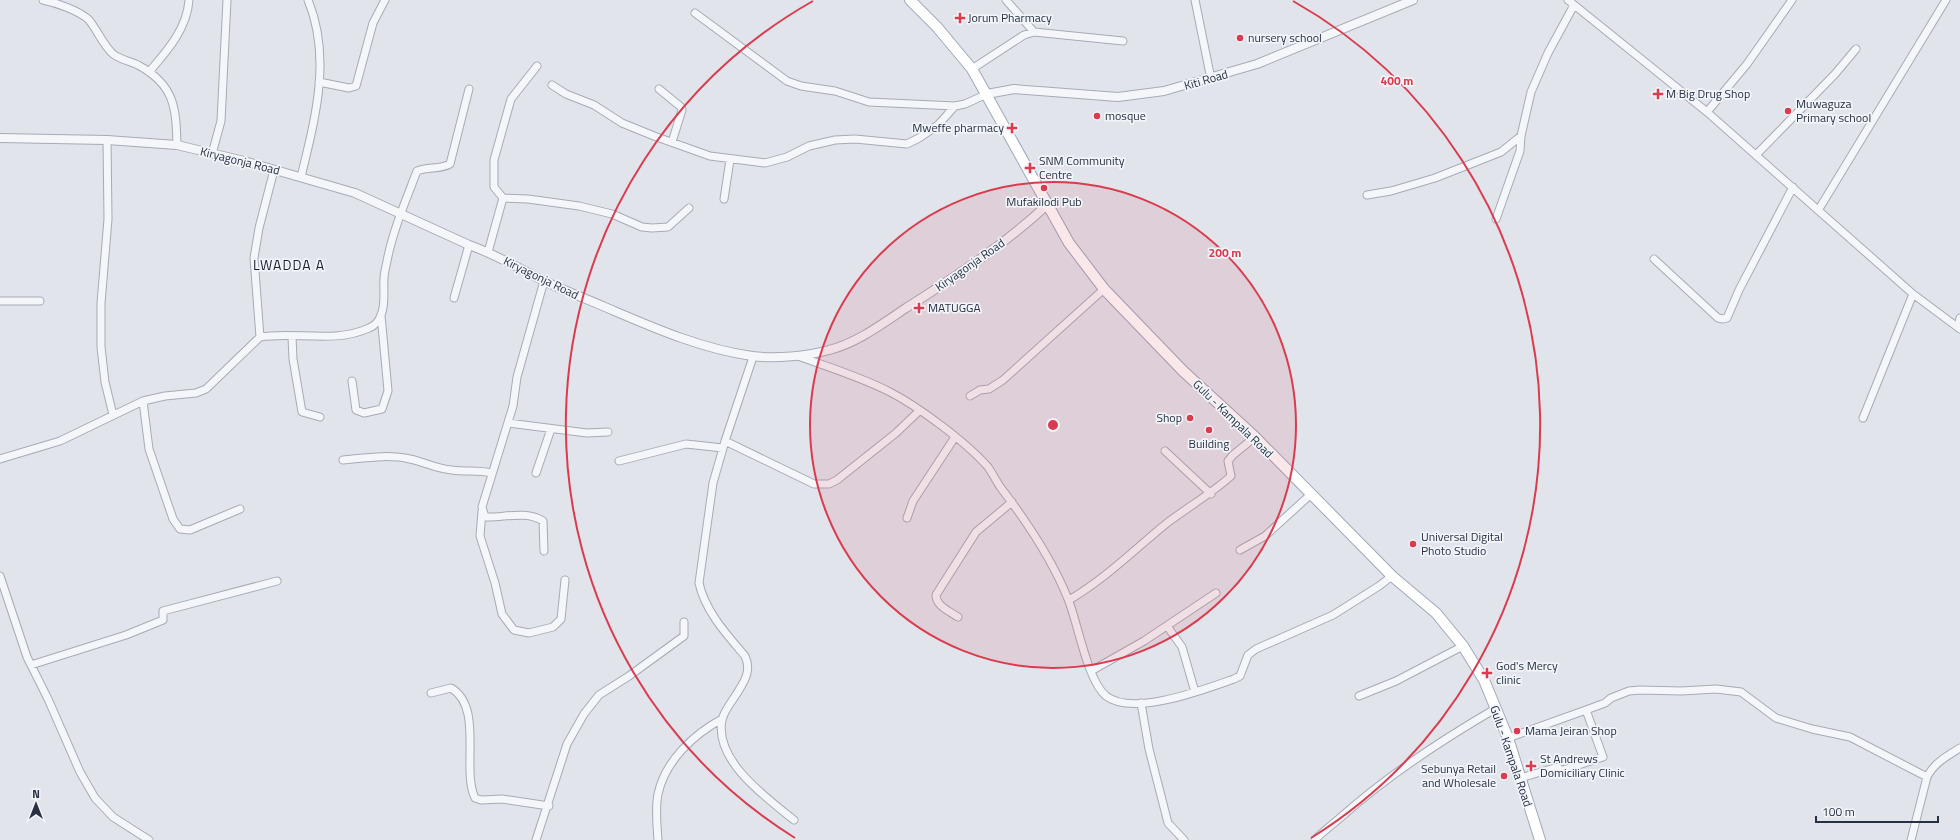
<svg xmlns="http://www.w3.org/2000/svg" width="1960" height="840" font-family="'Titillium Web',sans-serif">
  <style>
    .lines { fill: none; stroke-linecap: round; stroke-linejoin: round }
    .minor-casing { stroke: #a6abb6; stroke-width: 9 }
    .tertiary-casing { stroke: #a6abb6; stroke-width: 10 }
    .primary-casing { stroke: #9fa8b8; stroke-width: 12 }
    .minor { stroke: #f4f6f9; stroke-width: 7 }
    .tertiary { stroke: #f4f6f9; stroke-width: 8 }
    .primary { stroke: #fff; stroke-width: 10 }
    .ring { fill: none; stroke: #d93c4f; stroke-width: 2 }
    .poi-dot { fill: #d93c4f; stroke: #f1f4f8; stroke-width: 1.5 }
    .labels { text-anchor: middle; stroke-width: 3.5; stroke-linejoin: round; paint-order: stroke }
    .poi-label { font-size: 12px; fill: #283144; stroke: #f1f4f8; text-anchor: start }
    .street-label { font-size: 12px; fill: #283144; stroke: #f1f4f8 }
    .quarter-label { font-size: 14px; letter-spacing: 1px; fill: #1a2235; stroke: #f1f4f8 }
    .centre { fill: #d93c4f; stroke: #f1f4f8; stroke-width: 2 }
    .ring-label { font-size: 12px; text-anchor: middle; font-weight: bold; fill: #d93c4f; stroke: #f1f4f8; stroke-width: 3.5; stroke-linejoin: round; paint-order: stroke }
  </style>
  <rect width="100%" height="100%" fill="#e1e4eb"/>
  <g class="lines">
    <defs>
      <path id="minor" d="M 43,0 C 57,3 77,10 88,19 C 96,27 102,44 113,54 C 121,60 130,61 138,65 C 175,85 176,108 177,145
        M 1006,0 L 1034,32
        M 1195,0 L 1211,79
        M 1568,0 L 1707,112 L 1913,294 L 1960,329
        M 695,13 L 787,81 L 801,86 L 835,91 L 869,102 L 955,106 L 965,104 L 987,94
        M 972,69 L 1024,35 L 1034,32 L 1123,41
        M 149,72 C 167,51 187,29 189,0
        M 319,82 L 349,88 L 356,86 L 373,23 L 385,0
        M 552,85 L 566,94 L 594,105 L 622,123 L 654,136 L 710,156 L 765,163 L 787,157 L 809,146 L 835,140 L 855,139 L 907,144 L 919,138 L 938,125 L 955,106
        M 659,89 L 681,107 L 682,110 L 672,142
        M 1707,112 L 1747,64 L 1792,0
        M 107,140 L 108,219 L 101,303 L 101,347 L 105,382 L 113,415
        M 212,154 L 221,121 L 227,0
        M 1756,155 L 1835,74 L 1856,49
        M 301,177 C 315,119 332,58 308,0
        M 1367,195 L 1391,191 L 1435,178 L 1501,152 L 1521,136
        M 503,198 L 494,187 L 494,160 L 511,99 L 537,66
        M 724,199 L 730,160
        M 1819,209 L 1946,0
        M 1496,219 L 1520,151 L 1521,136 L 1531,92 L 1548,53 L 1574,5
        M 488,252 L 503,198 L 528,199 L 579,206 L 612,214 L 642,227 L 652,228 L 668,227 L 689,208
        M 1654,259 L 1718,318 L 1723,319 L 1727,318 L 1739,290 L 1793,187
        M 544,281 L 517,377 L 513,406 L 482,507 L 485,517 C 503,518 526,510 543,521 L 544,551
        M 454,298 L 469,245
        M 0,301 L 40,301
        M 1958,327 L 1960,318
        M 260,337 L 254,258 L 259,228 L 274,170
        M 292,337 L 293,359 L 302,412 L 320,417
        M 798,356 C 828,367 861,377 890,392 C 919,407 966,442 988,467 C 993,474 996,481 1001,488 C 1027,522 1052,559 1068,599 C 1078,623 1087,680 1106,696 C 1133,717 1205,689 1234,679 L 1240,676 L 1248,655 L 1256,649 L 1333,615 L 1379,586 L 1392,576
        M 753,357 L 725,441 L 713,483 L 699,583 C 705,611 727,635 745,656 C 751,669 746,679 739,690 C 734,699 724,710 722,720 C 714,761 767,798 794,820
        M 352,381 L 356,410 L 364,413 L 382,409 L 388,391 L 381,315
        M 970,396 L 980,390 L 989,389 L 1003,380 L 1104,289
        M 143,401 L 149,449 L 173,519 L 180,529 L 190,530 L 240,509
        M 1863,418 L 1913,294
        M 508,423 L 587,433 L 608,432
        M 725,441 L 814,484 L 829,484 L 837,480 L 896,433 L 919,411
        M 1165,451 L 1211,494
        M 0,459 L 60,441 L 143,401 L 165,396 L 196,393 L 206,389 L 260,337 C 295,331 334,344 369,328 C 374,326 379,321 381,315 C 386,304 383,290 384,279 C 384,273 386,267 387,261 C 393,230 406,200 417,171 C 428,166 439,170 450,164 L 469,89
        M 343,460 C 365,458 388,454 410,459 C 425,462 436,469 452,470 C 466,472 478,470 492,473
        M 619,461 L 686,444 L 723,448
        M 536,473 L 551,429
        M 482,511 L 480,536 L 495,583 L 502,614 L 514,630 L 529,633 L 553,627 L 561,619 L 565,580
        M 907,518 L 913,501 L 955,437
        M 1240,550 L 1265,536 L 1310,495
        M 0,576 L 27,657 L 48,699 L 80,772 L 95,798 L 113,817 L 149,840
        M 1069,600 C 1105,579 1135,549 1167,523 C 1188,507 1211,494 1231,476 L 1228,461 L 1233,455 L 1255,437
        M 958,617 C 949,611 936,606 936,595 L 976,532 L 1012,502
        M 1167,626 L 1182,647 L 1195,692
        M 31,665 L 126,635 L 163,620 L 163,611 L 277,581
        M 1091,671 L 1144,641 L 1216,593
        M 431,693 L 451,688 C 484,707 461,769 475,798 L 481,800 L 502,799 L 549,806
        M 1359,696 L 1396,681 L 1463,646
        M 1141,703 L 1149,749 L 1168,823 L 1184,840
        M 1508,738 L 1586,710
        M 1520,778 L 1558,767 L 1560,771 L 1603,757 L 1586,710 L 1605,703 L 1611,698 L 1629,691 L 1640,690 L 1681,691 L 1716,689 L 1741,692 L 1776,718 L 1812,729 L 1850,737 L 1927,777
        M 536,840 L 567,744 L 584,714 L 599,695 L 629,676 L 684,636 L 684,622
        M 658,840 C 657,825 655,809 658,794 C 665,761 694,734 722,719
        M 1315,840 C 1322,832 1332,825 1340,818 C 1388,775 1440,741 1495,709
        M 1911,840 L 1927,777 C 1934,763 1947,756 1960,748"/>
      <path id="tertiary" d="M 987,94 L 1014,89 L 1118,97 L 1164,91 L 1257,64 L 1413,0
        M 0,138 L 107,140 L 177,145 L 244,161 L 355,193 L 469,245 C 495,254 518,268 542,280 C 563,290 584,298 605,307 C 652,327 701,349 752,356 C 775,359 808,356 829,350 C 857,343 882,324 906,308 C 955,277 1004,245 1047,205"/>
      <path id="primary" d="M 910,0 L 937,27 L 972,69 L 1069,243 L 1104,289 L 1183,371 L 1255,437 L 1392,576 L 1436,613 L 1463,646 L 1484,680 L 1508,738 L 1540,840"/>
    </defs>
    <use href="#minor" class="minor-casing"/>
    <use href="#tertiary" class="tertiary-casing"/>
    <use href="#primary" class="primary-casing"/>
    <use href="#minor" class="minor"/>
    <use href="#tertiary" class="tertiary"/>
    <use href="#primary" class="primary"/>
  </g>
  <circle cx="1053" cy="425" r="243" fill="#d93c4f" fill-opacity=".12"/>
  <g class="ring">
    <circle cx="1053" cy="425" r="243"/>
    <path d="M795 838A487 487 0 0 1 813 1M1293 1A487 487 0 0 1 1311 838"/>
  </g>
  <g class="poi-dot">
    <path d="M958 12h4v4h4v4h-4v4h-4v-4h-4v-4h4z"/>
    <circle cx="1240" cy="38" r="4"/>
    <path d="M1656 88h4v4h4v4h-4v4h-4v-4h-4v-4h4z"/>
    <circle cx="1788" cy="111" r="4"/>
    <circle cx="1097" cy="116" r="4"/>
    <path d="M1010 122h4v4h4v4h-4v4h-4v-4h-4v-4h4z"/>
    <path d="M1028 162h4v4h4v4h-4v4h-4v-4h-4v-4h4z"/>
    <circle cx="1044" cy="188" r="4"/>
    <path d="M917 302h4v4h4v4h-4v4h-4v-4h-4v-4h4z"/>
    <circle cx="1190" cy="418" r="4"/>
    <circle cx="1209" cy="430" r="4"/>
    <circle cx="1413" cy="544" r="4"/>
    <path d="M1485 667h4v4h4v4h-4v4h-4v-4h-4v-4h4z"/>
    <circle cx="1517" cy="731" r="4"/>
    <path d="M1529 760h4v4h4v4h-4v4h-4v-4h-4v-4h4z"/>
    <circle cx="1504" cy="776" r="4"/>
  </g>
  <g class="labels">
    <g class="poi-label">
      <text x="968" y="22">Jorum Pharmacy</text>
      <text x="1248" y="42">nursery school</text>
      <text x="1666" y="98">M Big Drug Shop</text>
      <text x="1796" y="108">Muwaguza<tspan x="1796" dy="14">Primary school</tspan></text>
      <text x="1105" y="120">mosque</text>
      <text x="1004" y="132" text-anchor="end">Mweffe pharmacy</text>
      <text x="1039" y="165">SNM Community<tspan x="1039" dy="14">Centre</tspan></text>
      <text x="1044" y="206" text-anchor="middle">Mufakilodi Pub</text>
      <text x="928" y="312">MATUGGA</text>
      <text x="1182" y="422" text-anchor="end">Shop</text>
      <text x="1209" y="448" text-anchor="middle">Building</text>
      <text x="1421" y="541">Universal Digital<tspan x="1421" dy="14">Photo Studio</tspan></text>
      <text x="1496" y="670">God's Mercy<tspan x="1496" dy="14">clinic</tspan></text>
      <text x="1525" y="735">Mama Jeiran Shop</text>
      <text x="1540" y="763">St Andrews<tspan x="1540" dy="14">Domiciliary Clinic</tspan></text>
      <text x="1496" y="773" text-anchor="end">Sebunya Retail<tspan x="1496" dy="14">and Wholesale</tspan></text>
    </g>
    <g class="street-label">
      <text transform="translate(1206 80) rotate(-16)" y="4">Kiti Road</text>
      <text transform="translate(240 161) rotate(14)" y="4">Kiryagonja Road</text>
      <text transform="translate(970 265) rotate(-35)" y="4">Kiryagonja Road</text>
      <text transform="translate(541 278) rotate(26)" y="4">Kiryagonja Road</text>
      <text transform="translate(1233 419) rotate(44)" y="4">Gulu - Kampala Road</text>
      <text transform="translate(1511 756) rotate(71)" y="4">Gulu - Kampala Road</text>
    </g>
    <g class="quarter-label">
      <text x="289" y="270">LWADDA A</text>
    </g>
  </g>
  <circle cx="1053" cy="425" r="6" class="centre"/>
  <g class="ring-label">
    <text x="1397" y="85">400 m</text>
    <text x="1225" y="257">200 m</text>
  </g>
  <g transform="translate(36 804)" stroke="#f1f4f8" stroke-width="3" paint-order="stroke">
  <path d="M0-3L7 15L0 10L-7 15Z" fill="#283144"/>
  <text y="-6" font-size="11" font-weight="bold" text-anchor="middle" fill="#283144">N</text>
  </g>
  <path d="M1816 816v6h122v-6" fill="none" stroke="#283144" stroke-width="2"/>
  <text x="1822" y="816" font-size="12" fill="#283144" stroke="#f1f4f8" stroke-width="3" paint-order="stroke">100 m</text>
</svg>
